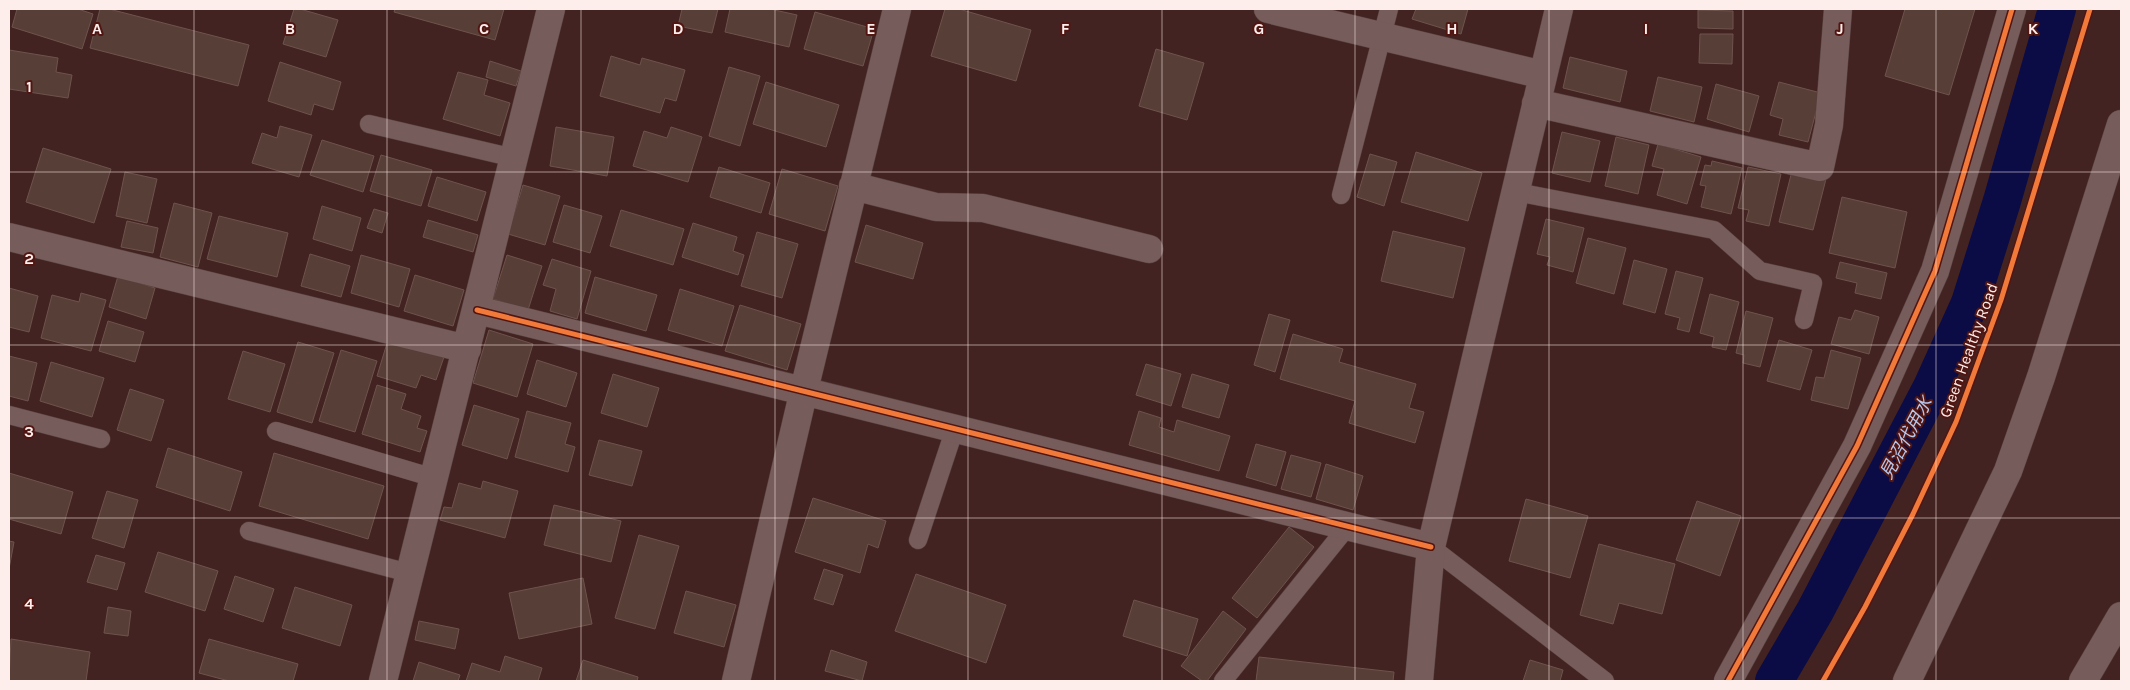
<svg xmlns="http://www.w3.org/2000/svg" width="2130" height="690" font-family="Karla,'Noto Sans JP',sans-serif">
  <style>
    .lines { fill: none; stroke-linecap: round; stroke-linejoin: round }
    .canal { stroke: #0b0b45; stroke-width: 38 }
    .building { fill: #573e37; stroke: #6e534c }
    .service-casing { stroke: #55403f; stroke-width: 19 }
    .minor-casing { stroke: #55403f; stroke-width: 29 }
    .service { stroke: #765c5a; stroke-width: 18 }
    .minor { stroke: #765c5a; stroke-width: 28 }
    .cycleway-casing { stroke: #521612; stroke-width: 8 }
    .cycleway { stroke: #f17a3a; stroke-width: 5 }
    .grid { fill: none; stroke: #fdedeb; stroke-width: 1; stroke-opacity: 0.55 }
    .labels { text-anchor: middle; stroke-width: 4; stroke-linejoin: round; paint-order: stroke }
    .street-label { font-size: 16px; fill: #fdedeb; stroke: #521612 }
    .water-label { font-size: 18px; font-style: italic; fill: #b7c7ee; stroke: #521612 }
    .grid-label { font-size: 16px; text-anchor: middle; font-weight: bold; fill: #fdedeb; stroke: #521612; stroke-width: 4; stroke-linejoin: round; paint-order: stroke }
  </style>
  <rect width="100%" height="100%" fill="#432321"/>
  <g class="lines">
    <path class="canal" d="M 1774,681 L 1815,611 L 1932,387 L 1970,303 L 2002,201 L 2057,9"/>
  </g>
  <path class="building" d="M 17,9 L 78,9 L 93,14 L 82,49 L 12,27 Z
    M 100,9 L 109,9 L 249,45 L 238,86 L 90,48 Z
    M 294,9 L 300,9 L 338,20 L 326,57 L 283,44 Z
    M 395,9 L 504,9 L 495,40 L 394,12 Z
    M 682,9 L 718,9 L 712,33 L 678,26 Z
    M 730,9 L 770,9 L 797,15 L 789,47 L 725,32 Z
    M 945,9 L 959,9 L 1031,30 L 1016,81 L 931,56 Z
    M 1416,9 L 1468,9 L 1461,34 L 1412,19 Z
    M 1905,9 L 1975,9 L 1949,95 L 1885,76 Z
    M 1698,10 L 1733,11 L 1733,29 L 1698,28 Z
    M 815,12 L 874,29 L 863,66 L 804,49 Z
    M 1700,34 L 1733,34 L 1732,64 L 1699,63 Z
    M 1156,49 L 1204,63 L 1187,120 L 1139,106 Z
    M 9,50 L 58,58 L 56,72 L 72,75 L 68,98 L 9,89 Z
    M 611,56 L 640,65 L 642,58 L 685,70 L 676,101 L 665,98 L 660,113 L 600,96 Z
    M 1570,57 L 1627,71 L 1620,102 L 1563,88 Z
    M 490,61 L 521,71 L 516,86 L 486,77 Z
    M 280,62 L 341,82 L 333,110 L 314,104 L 311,115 L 268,101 Z
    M 729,67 L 760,76 L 740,146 L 709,136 Z
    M 458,72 L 488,80 L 484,95 L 510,103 L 500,136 L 443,119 Z
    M 1658,77 L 1702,87 L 1694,122 L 1650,111 Z
    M 766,82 L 839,105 L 826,147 L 753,124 Z
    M 1779,82 L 1821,93 L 1808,142 L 1779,135 L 1783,119 L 1770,115 Z
    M 1716,84 L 1759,96 L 1749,132 L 1707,119 Z
    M 280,126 L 312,135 L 299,177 L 252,163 L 262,133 L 277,138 Z
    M 556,127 L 614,137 L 607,176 L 550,166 Z
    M 671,127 L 702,137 L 688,182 L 633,166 L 644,131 L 667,138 Z
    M 1562,132 L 1600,141 L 1590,182 L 1552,173 Z
    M 1616,137 L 1649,145 L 1638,194 L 1605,186 Z
    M 322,140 L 374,156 L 363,192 L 310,175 Z
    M 1658,144 L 1701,157 L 1687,204 L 1657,195 L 1664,169 L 1652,166 Z
    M 43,148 L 111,169 L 94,223 L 26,202 Z
    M 1416,152 L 1482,173 L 1468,221 L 1401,202 Z
    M 1370,154 L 1397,162 L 1384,206 L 1357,197 Z
    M 381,155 L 432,170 L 421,206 L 370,191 Z
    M 1712,161 L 1742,168 L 1731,214 L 1701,207 L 1706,186 L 1700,185 L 1705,165 L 1711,166 Z
    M 719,167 L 770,183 L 761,213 L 710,197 Z
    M 1748,167 L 1781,174 L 1769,226 L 1746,221 L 1749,210 L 1738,208 Z
    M 782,169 L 838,186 L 825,231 L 769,214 Z
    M 1792,171 L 1826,179 L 1813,230 L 1779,222 Z
    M 125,172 L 157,179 L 147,223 L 116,216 Z
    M 437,177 L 486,192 L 477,221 L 428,206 Z
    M 523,185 L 560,196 L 545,245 L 508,234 Z
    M 1842,197 L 1907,212 L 1895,268 L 1829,253 Z
    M 174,203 L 212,213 L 198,267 L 160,257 Z
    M 564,205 L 602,216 L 590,253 L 553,242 Z
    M 322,206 L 361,218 L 352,251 L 313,239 Z
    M 374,209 L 388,213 L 382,233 L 367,228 Z
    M 621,210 L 684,229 L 673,265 L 610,246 Z
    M 219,216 L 288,233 L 277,277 L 207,259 Z
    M 1546,219 L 1584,228 L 1573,272 L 1547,265 L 1550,257 L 1537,254 Z
    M 428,220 L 478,235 L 473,252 L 423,237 Z
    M 127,221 L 158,228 L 153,253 L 121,247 Z
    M 693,223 L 737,237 L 733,251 L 744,255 L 738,275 L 682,257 Z
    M 866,225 L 923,243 L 913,279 L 855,262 Z
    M 1393,231 L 1465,248 L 1453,298 L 1381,281 Z
    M 757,232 L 798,244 L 782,298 L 741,286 Z
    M 1588,238 L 1626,248 L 1614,294 L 1576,283 Z
    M 310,254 L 350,266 L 341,297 L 301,286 Z
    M 361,255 L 410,269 L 399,307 L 351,293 Z
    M 507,255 L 542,266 L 528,310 L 493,299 Z
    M 552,259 L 591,271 L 577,319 L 550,311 L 556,289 L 543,285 Z
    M 1634,260 L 1667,269 L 1655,313 L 1623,304 Z
    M 1840,262 L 1887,273 L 1881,299 L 1855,293 L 1857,283 L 1836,278 Z
    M 1676,271 L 1703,278 L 1689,332 L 1677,329 L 1680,318 L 1665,314 Z
    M 415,275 L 464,290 L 453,326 L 404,311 Z
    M 118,276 L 155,288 L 146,319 L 109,307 Z
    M 595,277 L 657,295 L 646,331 L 585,313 Z
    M 9,288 L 38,296 L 29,332 L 9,327 Z
    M 680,289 L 734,306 L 722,346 L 668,330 Z
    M 81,293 L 106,300 L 91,351 L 41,338 L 52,295 L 79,302 Z
    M 1710,294 L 1739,302 L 1726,350 L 1712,347 L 1714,337 L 1700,333 Z
    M 740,305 L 801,324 L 787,370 L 725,351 Z
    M 1855,310 L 1879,317 L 1869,354 L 1831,344 L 1839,317 L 1851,320 Z
    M 1746,311 L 1773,318 L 1760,367 L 1743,363 L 1744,355 L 1736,353 Z
    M 1269,314 L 1290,320 L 1275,372 L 1254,365 Z
    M 108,321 L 144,332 L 135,362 L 99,351 Z
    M 489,330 L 533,344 L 517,397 L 473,383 Z
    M 1293,334 L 1343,349 L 1339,362 L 1416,384 L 1409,408 L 1424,412 L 1415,443 L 1349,423 L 1355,401 L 1280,379 Z
    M 388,340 L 444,357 L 436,380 L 421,375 L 416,388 L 377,376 Z
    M 1779,340 L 1812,350 L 1800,390 L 1767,381 Z
    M 298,342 L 334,353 L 312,423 L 277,412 Z
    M 341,350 L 377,361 L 355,432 L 319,421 Z
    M 1831,350 L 1861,358 L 1848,409 L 1811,400 L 1816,377 L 1824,378 Z
    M 243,351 L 285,364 L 270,412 L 228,399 Z
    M 9,356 L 37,363 L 28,401 L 9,396 Z
    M 537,360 L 577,373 L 566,407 L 527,394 Z
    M 51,362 L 104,378 L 92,417 L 40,401 Z
    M 1146,364 L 1181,374 L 1171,406 L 1136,395 Z
    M 613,374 L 659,388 L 647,427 L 601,413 Z
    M 1192,374 L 1229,385 L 1219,418 L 1182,407 Z
    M 377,385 L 406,394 L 401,409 L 421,416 L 417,428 L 427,431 L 420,452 L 362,434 Z
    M 130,389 L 164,400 L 151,441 L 117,430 Z
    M 474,405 L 519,419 L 507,459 L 462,445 Z
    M 527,411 L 571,423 L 565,444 L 575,447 L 568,472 L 515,457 Z
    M 1139,411 L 1161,418 L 1159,427 L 1174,432 L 1177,420 L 1230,436 L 1219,471 L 1129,445 Z
    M 599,440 L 642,451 L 632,486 L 589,475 Z
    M 1256,444 L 1286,452 L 1276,486 L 1246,477 Z
    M 168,448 L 242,472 L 230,511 L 156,487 Z
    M 274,453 L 384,486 L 368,539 L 259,506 Z
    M 1291,455 L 1321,463 L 1311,497 L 1281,489 Z
    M 1326,464 L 1363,476 L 1353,510 L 1316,499 Z
    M 9,473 L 73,492 L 61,534 L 9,519 Z
    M 483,481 L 518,491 L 505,538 L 440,520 L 444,507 L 452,508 L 459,483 L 481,489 Z
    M 107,491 L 138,500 L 124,548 L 92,538 Z
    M 813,498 L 886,521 L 878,548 L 868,544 L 860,573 L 795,552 Z
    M 1526,499 L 1588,516 L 1570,578 L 1509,561 Z
    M 1697,501 L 1741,516 L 1720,576 L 1676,560 Z
    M 554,505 L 621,521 L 611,562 L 544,545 Z
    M 1289,527 L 1314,547 L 1257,618 L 1232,598 Z
    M 639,535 L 679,546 L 655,629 L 615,618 Z
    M 9,541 L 14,542 L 9,569 Z
    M 1599,544 L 1675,564 L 1662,614 L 1619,603 L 1613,624 L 1580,615 Z
    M 158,552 L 218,571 L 205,611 L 145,592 Z
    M 96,555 L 125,563 L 117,590 L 87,582 Z
    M 824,569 L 843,575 L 833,605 L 814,599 Z
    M 916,574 L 1006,605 L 986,663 L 895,631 Z
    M 235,576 L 274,589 L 263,622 L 224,609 Z
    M 583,578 L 592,624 L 519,639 L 509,593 Z
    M 295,587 L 352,605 L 340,646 L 282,628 Z
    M 686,591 L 736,605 L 724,647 L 674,633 Z
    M 1134,600 L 1198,619 L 1187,656 L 1123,636 Z
    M 108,607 L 131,611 L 128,636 L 104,633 Z
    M 1223,611 L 1246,629 L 1207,681 L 1202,681 L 1181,666 Z
    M 419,621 L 459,629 L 455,649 L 415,640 Z
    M 11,639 L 90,652 L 86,681 L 9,681 Z
    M 209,639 L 298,664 L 293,681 L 229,681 L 199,673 Z
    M 831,650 L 867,662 L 862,681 L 825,671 Z
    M 505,656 L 542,668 L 538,681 L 466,681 L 472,663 L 500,672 Z
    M 1259,657 L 1394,672 L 1393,681 L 1256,681 Z
    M 583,660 L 638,677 L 637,681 L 576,681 Z
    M 1530,660 L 1563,670 L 1560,681 L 1523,681 Z
    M 419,662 L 460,675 L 458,681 L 413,681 Z"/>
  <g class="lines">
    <defs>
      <path id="service" d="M 369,124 L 514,158
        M 1516,192 L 1714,230 L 1760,271 L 1813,283 L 1804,320
        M 1341,195 L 1389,9
        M 9,415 L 101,439
        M 276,431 L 434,478
        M 249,531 L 409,573
        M 918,540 L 955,428
        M 1431,547 L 1605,681
        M 1223,681 L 1348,526"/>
      <path id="minor" d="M 1268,9 L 1543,75
        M 1536,103 L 1820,167 L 1829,125 L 1838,9
        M 853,186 L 936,207 L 983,208 L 1149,249
        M 9,237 L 467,349
        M 477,310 L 1431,547
        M 383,681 L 551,9
        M 736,681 L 804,390 L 897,9
        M 1419,681 L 1431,547 L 1559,9
        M 1728,681 L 1857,446 L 1935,271 L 2012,9
        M 1907,681 L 2008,471 L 2041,377 L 2121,124
        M 2083,681 L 2121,616"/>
    </defs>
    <use href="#service" class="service-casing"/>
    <use href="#minor" class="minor-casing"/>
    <use href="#service" class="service"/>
    <use href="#minor" class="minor"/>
    <defs>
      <path id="cycleway" d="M 477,310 L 1431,547
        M 1728,681 L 1857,446 L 1935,271 L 2012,9
        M 1823,681 L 1865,607 L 1913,514 L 1956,422 L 2001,300 L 2090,9"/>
    </defs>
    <use href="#cycleway" class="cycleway-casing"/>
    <use href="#cycleway" class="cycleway"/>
  </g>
  <path class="grid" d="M 194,9 L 194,681M 387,9 L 387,681M 581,9 L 581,681M 775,9 L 775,681M 968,9 L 968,681M 1162,9 L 1162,681M 1355,9 L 1355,681M 1549,9 L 1549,681M 1743,9 L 1743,681M 1936,9 L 1936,681M 9,172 L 2121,172M 9,345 L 2121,345M 9,518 L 2121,518"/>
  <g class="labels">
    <g class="street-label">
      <text transform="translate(1968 350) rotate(-70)" y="6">Green Healthy Road</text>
    </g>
    <g class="water-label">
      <text transform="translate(1906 438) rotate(-62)" y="6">見沼代用水</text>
    </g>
  </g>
  <g class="grid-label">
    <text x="97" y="34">A</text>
    <text x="290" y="34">B</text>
    <text x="484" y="34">C</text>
    <text x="678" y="34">D</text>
    <text x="871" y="34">E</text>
    <text x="1065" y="34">F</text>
    <text x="1259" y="34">G</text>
    <text x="1452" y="34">H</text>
    <text x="1646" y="34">I</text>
    <text x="1840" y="34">J</text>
    <text x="2033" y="34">K</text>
    <text x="29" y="92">1</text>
    <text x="29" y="264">2</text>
    <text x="29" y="437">3</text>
    <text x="29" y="609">4</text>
  </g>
  <rect width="2130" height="690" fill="none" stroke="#fdedeb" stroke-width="20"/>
</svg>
